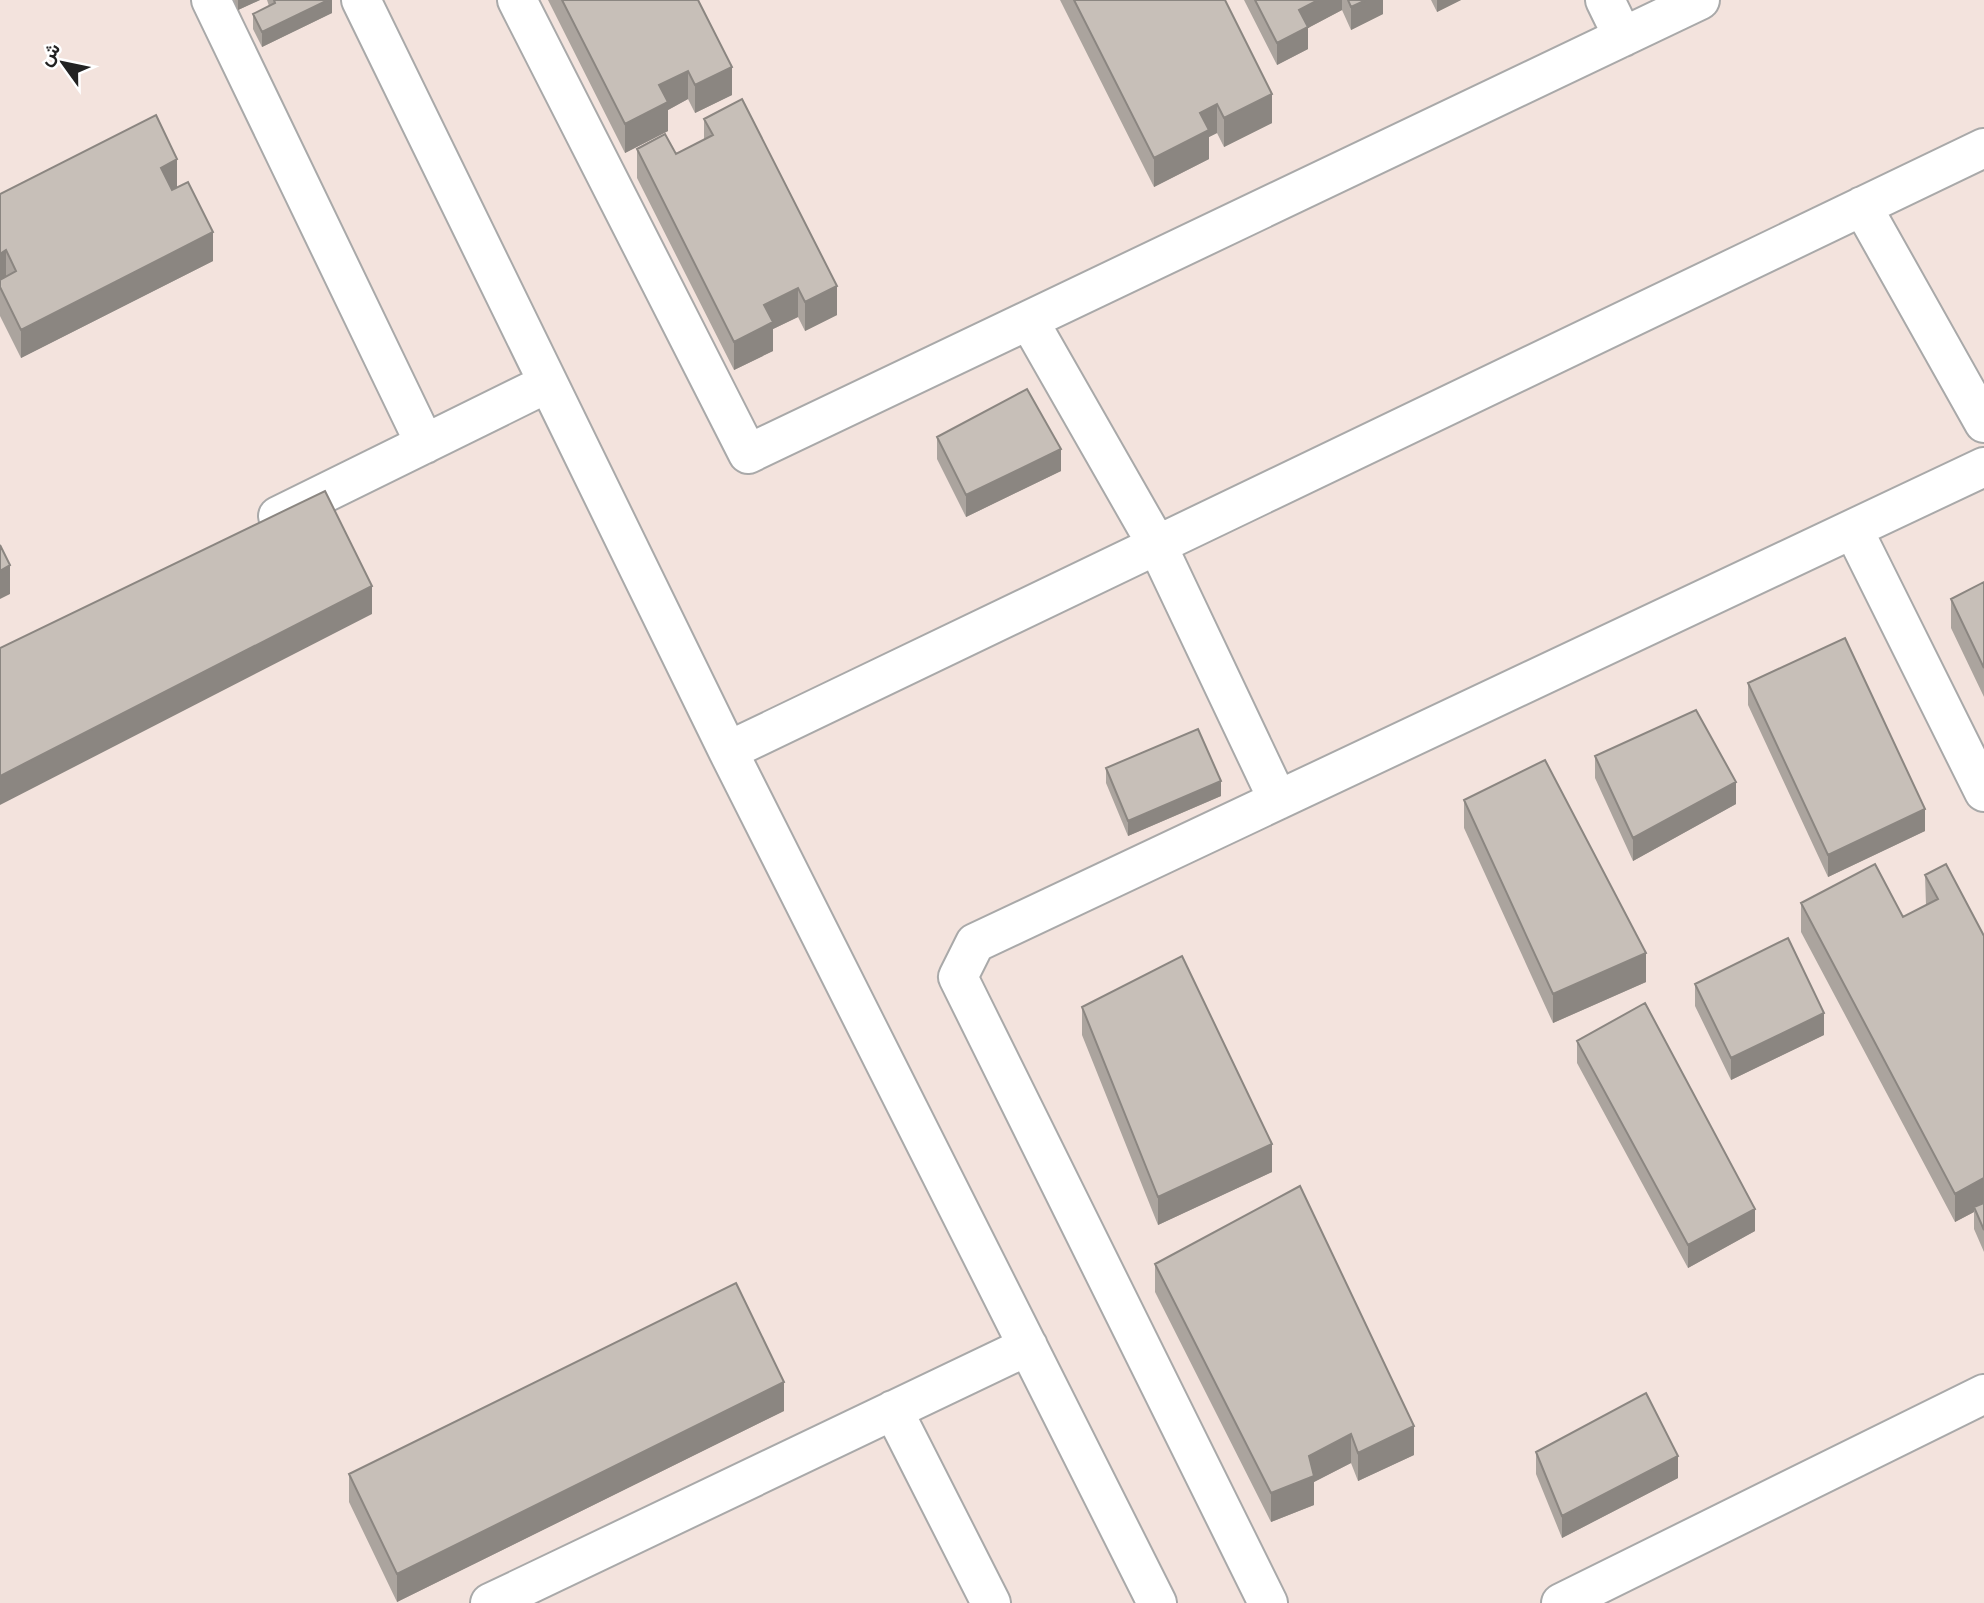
<svg xmlns="http://www.w3.org/2000/svg" width="1984" height="1603" font-family="'Noto Sans',Vazirmatn,sans-serif">
  <style>
    .military { fill: #f3e3dd }
    .lines { fill: none; stroke-linecap: round; stroke-linejoin: round }
    .street-casing { stroke: #a9a9a9; stroke-width: 42 }
    .street { stroke: #fff; stroke-width: 38 }
    .wall { fill: #aba49e }
    .shaded-wall { fill: #8b8681 }
    .building { fill: #c7bfb8; stroke: #8b8681; stroke-width: 2 }
  </style>
  <rect width="100%" height="100%" fill="#f2efe9"/>
  <path class="military" d="M 0,0 L 1984,0 L 1984,1603 L 0,1603 Z"/>
  <g class="lines">
    <defs>
      <path id="street" d="M 211,0 L 425,444
        M 361,0 L 728,751 L 1157,1603
        M 517,0 L 748,454 L 1700,0
        M 1605,0 L 1623,37
        M 1862,206 L 1984,423
        M 1029,321 L 1157,545 L 1278,800
        M 278,516 L 548,383
        M 1853,529 L 1984,792
        M 728,751 L 1984,148
        M 893,1410 L 991,1603
        M 490,1603 L 1028,1346
        M 1268,1603 L 958,977 L 975,943 L 1984,467
        M 1561,1603 L 1984,1394"/>
    </defs>
    <use href="#street" class="street-casing"/>
    <use href="#street" class="street"/>
  </g>
  <path class="wall" d="M 234,0 L 260,0 L 238,10 Z
    M 267,0 L 332,0 L 332,13 L 262,47 L 253,29 L 253,14 L 269,6 Z
    M 548,0 L 698,0 L 732,95 L 695,113 L 688,99 L 668,110 L 668,131 L 625,153 Z
    M 1060,0 L 1225,0 L 1272,123 L 1224,147 L 1217,133 L 1209,137 L 1209,159 L 1154,187 Z
    M 1244,0 L 1383,0 L 1383,14 L 1351,30 L 1342,10 L 1308,28 L 1308,49 L 1277,65 Z
    M 1431,0 L 1461,0 L 1437,12 Z
    M 704,119 L 837,315 L 805,331 L 798,317 L 773,329 L 773,351 L 734,370 L 637,178 L 637,149 L 676,154 L 704,140 Z
    M 177,187 L 213,261 L 21,358 L 0,316 L 0,194 Z
    M 937,437 L 1061,471 L 966,517 L 937,459 Z
    M 1984,582 L 1984,697 L 1951,628 L 1951,599 Z
    M 1748,683 L 1925,831 L 1828,877 L 1748,705 Z
    M 1595,756 L 1736,804 L 1633,861 L 1595,778 Z
    M 1106,768 L 1221,796 L 1128,836 L 1106,783 Z
    M 1464,800 L 1646,982 L 1553,1023 L 1464,828 Z
    M 1925,875 L 1984,936 L 1984,1252 L 1974,1229 L 1974,1212 L 1955,1222 L 1801,932 L 1801,903 L 1903,917 L 1926,905 Z
    M 1695,984 L 1824,1035 L 1731,1080 L 1695,1006 Z
    M 1082,1007 L 1272,1172 L 1158,1225 L 1082,1035 Z
    M 1577,1041 L 1755,1231 L 1688,1268 L 1577,1063 Z
    M 1155,1264 L 1414,1455 L 1358,1481 L 1351,1463 L 1314,1482 L 1314,1505 L 1271,1522 L 1155,1292 Z
    M 784,1411 L 397,1602 L 349,1502 L 349,1474 Z
    M 1536,1452 L 1678,1478 L 1562,1538 L 1536,1474 Z"/>
  <path class="shaded-wall" d="M 238,0 L 260,0 L 238,10 Z
    M 328,0 L 332,0 L 332,13 L 262,47 L 262,32 Z
    M 1318,0 L 1342,0 L 1342,10 L 1308,28 L 1308,49 L 1277,65 L 1277,43 L 1299,10 Z
    M 1366,0 L 1383,0 L 1383,14 L 1351,30 L 1351,7 Z
    M 1437,0 L 1461,0 L 1437,12 Z
    M 732,67 L 732,95 L 695,113 L 695,85 Z
    M 688,71 L 688,99 L 668,110 L 668,131 L 625,153 L 625,124 L 659,85 Z
    M 1272,94 L 1272,123 L 1224,147 L 1224,118 Z
    M 1217,104 L 1217,133 L 1209,137 L 1209,159 L 1154,187 L 1154,158 L 1200,113 Z
    M 177,159 L 177,187 L 161,196 L 161,168 Z
    M 213,232 L 213,261 L 21,358 L 21,330 Z
    M 6,250 L 6,279 L 0,282 L 0,254 Z
    M 837,286 L 837,315 L 805,331 L 805,302 Z
    M 798,288 L 798,317 L 773,329 L 773,351 L 734,370 L 734,342 L 764,305 Z
    M 1061,449 L 1061,471 L 966,517 L 966,495 Z
    M 10,565 L 10,594 L 0,599 L 0,571 Z
    M 372,586 L 372,614 L 0,805 L 0,776 Z
    M 1221,781 L 1221,796 L 1128,836 L 1128,821 Z
    M 1736,782 L 1736,804 L 1633,861 L 1633,838 Z
    M 1925,809 L 1925,831 L 1828,877 L 1828,855 Z
    M 1646,953 L 1646,982 L 1553,1023 L 1553,994 Z
    M 1824,1013 L 1824,1035 L 1731,1080 L 1731,1058 Z
    M 1272,1144 L 1272,1172 L 1158,1225 L 1158,1197 Z
    M 1984,1178 L 1984,1207 L 1974,1207 L 1974,1212 L 1955,1222 L 1955,1194 Z
    M 1755,1209 L 1755,1231 L 1688,1268 L 1688,1245 Z
    M 784,1382 L 784,1411 L 397,1602 L 397,1574 Z
    M 1414,1426 L 1414,1455 L 1358,1481 L 1358,1453 Z
    M 1351,1434 L 1351,1463 L 1314,1482 L 1314,1505 L 1271,1522 L 1271,1493 L 1309,1456 Z
    M 1678,1456 L 1678,1478 L 1562,1538 L 1562,1516 Z"/>
  <path class="building" d="M 274,0 L 328,0 L 262,32 L 253,14 L 275,3 Z
    M 562,0 L 698,0 L 732,67 L 695,85 L 688,71 L 659,85 L 668,102 L 625,124 Z
    M 1074,0 L 1225,0 L 1272,94 L 1224,118 L 1217,104 L 1200,113 L 1209,130 L 1154,158 Z
    M 1255,0 L 1318,0 L 1299,10 L 1308,27 L 1277,43 Z
    M 1348,0 L 1366,0 L 1351,7 Z
    M 742,99 L 837,286 L 805,302 L 798,288 L 764,305 L 773,322 L 734,342 L 637,149 L 665,134 L 676,154 L 713,135 L 704,119 Z
    M 156,115 L 177,159 L 161,168 L 172,190 L 188,182 L 213,232 L 21,330 L 0,287 L 0,280 L 16,271 L 6,250 L 0,254 L 0,194 Z
    M 1027,389 L 1061,449 L 966,495 L 937,437 Z
    M 325,491 L 372,586 L 0,776 L 0,648 Z
    M 0,545 L 10,565 L 0,571 Z
    M 1984,582 L 1984,668 L 1951,599 Z
    M 1845,638 L 1925,809 L 1828,855 L 1748,683 Z
    M 1696,710 L 1736,782 L 1633,838 L 1595,756 Z
    M 1198,729 L 1221,781 L 1128,821 L 1106,768 Z
    M 1545,760 L 1646,953 L 1553,994 L 1464,800 Z
    M 1875,864 L 1903,917 L 1938,899 L 1925,875 L 1946,864 L 1984,936 L 1984,1178 L 1955,1194 L 1801,903 Z
    M 1788,938 L 1824,1013 L 1731,1058 L 1695,984 Z
    M 1182,956 L 1272,1144 L 1158,1197 L 1082,1007 Z
    M 1645,1003 L 1755,1209 L 1688,1245 L 1577,1041 Z
    M 1300,1186 L 1414,1426 L 1358,1453 L 1351,1434 L 1309,1456 L 1314,1476 L 1271,1493 L 1155,1264 Z
    M 1984,1203 L 1984,1230 L 1974,1207 Z
    M 736,1283 L 784,1382 L 397,1574 L 349,1474 Z
    M 1646,1393 L 1678,1456 L 1562,1516 L 1536,1452 Z"/>
  <g transform="translate(63 63) rotate(303)" stroke="#ffffff" stroke-width="5" paint-order="stroke">
  <path d="M0-5L12 26L0 18L-12 26Z" fill="#222222"/>
  <text y="-10" font-size="19" font-weight="bold" text-anchor="middle" fill="#222222">ش</text>
  </g>
</svg>
